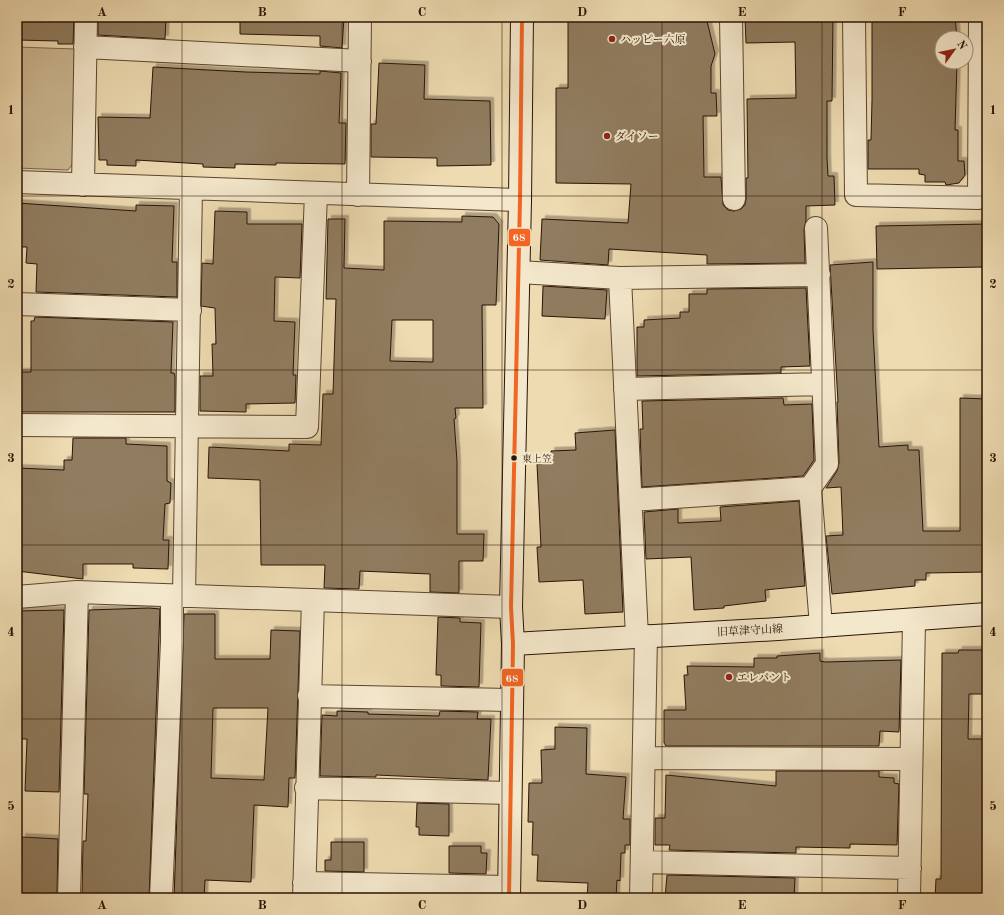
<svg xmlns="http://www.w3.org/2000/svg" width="1004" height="915" font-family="'Old Standard TT','Noto Serif JP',serif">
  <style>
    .green { fill: #cdb994; stroke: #7c664d }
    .building { fill: #907b5f; stroke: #2a1306; fill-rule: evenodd; filter: url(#shadow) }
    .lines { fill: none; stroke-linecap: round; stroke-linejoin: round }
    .street-casing { stroke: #5b4531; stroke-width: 24 }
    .secondary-casing { stroke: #2a1306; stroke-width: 24 }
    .street { stroke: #f4e8cc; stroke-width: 22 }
    .secondary { stroke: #f4e8cc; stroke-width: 22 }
    .bus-1-casing { stroke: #f4e8cc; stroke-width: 7 }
    .bus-1 { stroke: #f26522; stroke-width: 4 }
    .grid { fill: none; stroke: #2a1306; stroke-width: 1; stroke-opacity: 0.55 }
    .poi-dot { fill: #8f2418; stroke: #f4e8cc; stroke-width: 1.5 }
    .bus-dot { fill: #2a1306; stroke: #f4e8cc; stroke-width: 1.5 }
    .labels { text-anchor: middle; stroke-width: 4; stroke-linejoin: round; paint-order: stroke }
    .bus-label { font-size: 10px; fill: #2a1306; stroke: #f4e8cc; text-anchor: start }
    .poi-label { font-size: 11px; fill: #2a1306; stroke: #f4e8cc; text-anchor: start }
    .street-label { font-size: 11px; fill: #2a1306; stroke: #f4e8cc }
    .line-badge { stroke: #f4e8cc; stroke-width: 1.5 }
    .badge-label { font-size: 11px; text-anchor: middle; font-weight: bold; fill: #fff }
    .neatline { fill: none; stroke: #2a1306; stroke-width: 1.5 }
    .grid-label { font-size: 13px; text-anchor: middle; font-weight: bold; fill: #2a1306 }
  </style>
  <defs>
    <filter id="shadow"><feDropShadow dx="3.5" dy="-3.5" stdDeviation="0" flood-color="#0004"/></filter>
  </defs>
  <rect width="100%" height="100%" fill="#eedbb1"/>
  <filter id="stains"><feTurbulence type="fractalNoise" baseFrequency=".005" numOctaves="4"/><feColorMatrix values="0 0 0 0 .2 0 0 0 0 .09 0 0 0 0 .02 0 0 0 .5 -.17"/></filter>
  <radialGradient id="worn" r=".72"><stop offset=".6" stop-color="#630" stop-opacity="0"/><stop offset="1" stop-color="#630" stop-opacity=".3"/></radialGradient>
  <path class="green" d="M 17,47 L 75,49 L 74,162 L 68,170 L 17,168 Z"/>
  <path class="building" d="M 17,17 L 74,17 L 73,44 L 58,44 L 58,41 L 17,40 Z
    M 98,17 L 166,17 L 165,39 L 98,35 Z
    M 240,17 L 344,17 L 342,48 L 320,46 L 320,36 L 240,34 Z
    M 568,17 L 656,17 L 656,20 L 707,21 L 715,54 L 711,66 L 711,93 L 716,93 L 717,116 L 703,116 L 704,177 L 721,177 L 723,205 L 728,210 L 734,211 L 741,209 L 745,205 L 746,199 L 746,178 L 748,178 L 747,99 L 796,98 L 795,42 L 746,43 L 745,17 L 833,17 L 832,101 L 827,101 L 827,158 L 828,176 L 834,176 L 835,205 L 806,206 L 806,221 L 804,229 L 805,263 L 707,264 L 707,255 L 609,249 L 608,265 L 540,260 L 542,219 L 628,223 L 631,184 L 556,183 L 556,88 L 568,88 Z
    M 872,17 L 955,17 L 957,38 L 942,38 L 942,62 L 957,62 L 955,130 L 958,130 L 958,161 L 964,161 L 965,175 L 959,183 L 946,185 L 945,182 L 925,182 L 925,175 L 919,174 L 919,169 L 868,169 L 868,140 L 871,140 L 872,100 Z
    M 379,63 L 425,65 L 424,99 L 490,101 L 491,165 L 437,166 L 437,158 L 371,157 L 371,124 L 376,124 Z
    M 153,67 L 246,72 L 320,74 L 320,71 L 341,73 L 339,123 L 346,123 L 345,164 L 276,163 L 276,165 L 235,164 L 235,168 L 203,167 L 203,164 L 136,160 L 136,166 L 107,165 L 107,160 L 99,160 L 98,117 L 150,118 Z
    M 17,203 L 136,211 L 136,205 L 174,206 L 172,262 L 177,262 L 177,297 L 36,292 L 37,264 L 26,263 L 27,247 L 17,247 Z
    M 215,211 L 247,212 L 247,224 L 302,224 L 300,278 L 275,277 L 274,321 L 295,322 L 293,375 L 296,375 L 295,403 L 246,404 L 246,412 L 200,411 L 200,376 L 213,376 L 212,344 L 216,344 L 215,308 L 201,306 L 202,263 L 213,264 Z
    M 462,216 L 493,217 L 499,224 L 496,305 L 482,305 L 483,408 L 455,408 L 456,418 L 454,419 L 457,461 L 457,534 L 484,534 L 483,561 L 459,561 L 459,593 L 430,592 L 430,574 L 360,571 L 359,589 L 324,588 L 325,565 L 261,565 L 260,480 L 208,478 L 209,447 L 289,451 L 289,444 L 321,445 L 323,394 L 333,394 L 336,299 L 326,299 L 328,219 L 345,219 L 344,268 L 384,270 L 384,221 L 462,222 ZM 392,320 L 433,320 L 433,362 L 390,361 Z
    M 987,224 L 987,252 L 983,253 L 984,267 L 877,269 L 876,226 Z
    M 873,262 L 873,330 L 879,447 L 908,445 L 908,450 L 919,450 L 923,531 L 960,531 L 960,398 L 987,399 L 987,572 L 926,573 L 926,580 L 915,580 L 915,586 L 832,594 L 826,536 L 843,535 L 841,487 L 826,488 L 837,471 L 839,463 L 837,402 L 838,402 L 830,265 Z
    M 543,286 L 607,290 L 605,319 L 542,316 Z
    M 806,288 L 810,366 L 781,367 L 781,373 L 637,376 L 637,327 L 644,327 L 644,320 L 680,318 L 680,312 L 689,312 L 689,294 L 707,294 L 707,289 Z
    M 35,317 L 173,322 L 171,373 L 174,373 L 175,376 L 175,412 L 18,412 L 17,372 L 31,372 L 31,321 L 34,321 Z
    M 783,398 L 784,405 L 812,404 L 814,460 L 803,476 L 642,487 L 640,429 L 643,429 L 642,401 Z
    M 615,430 L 623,612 L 585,614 L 583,580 L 539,582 L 537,547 L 541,547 L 537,464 L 552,464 L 551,451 L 576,450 L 575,433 Z
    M 73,438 L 126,438 L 126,444 L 167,446 L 167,481 L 171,483 L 170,503 L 165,504 L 163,540 L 169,540 L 168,569 L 133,568 L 133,564 L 83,564 L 83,579 L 17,571 L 17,468 L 64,470 L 64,460 L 72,460 Z
    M 799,501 L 805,586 L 765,590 L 766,601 L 724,606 L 724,608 L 694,610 L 691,557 L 646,559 L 644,512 L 678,509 L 678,523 L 721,521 L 720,507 Z
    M 149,608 L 160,609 L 149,898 L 82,898 L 83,841 L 86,841 L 88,794 L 84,794 L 89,610 Z
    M 64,610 L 59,792 L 25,791 L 27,739 L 17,739 L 17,611 Z
    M 184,614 L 215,614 L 215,659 L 270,659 L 271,630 L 300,631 L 295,778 L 289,778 L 288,807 L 254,805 L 251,882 L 205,880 L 204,898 L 174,898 ZM 213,708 L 268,708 L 264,780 L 211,778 Z
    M 438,617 L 460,618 L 460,622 L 481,623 L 479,687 L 441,686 L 441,675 L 436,675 Z
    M 959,650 L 987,650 L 987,694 L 969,694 L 968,739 L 987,739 L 987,898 L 935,898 L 936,879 L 941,879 L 942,653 L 958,653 Z
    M 820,653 L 820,661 L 825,662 L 901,660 L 899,732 L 880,731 L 879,746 L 666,746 L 664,743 L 664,710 L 686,710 L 684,675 L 688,675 L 687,666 L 754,667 L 754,658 L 777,658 L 777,656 Z
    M 337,711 L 368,712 L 368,714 L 439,716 L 440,711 L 478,712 L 477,719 L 491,719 L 488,780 L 376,775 L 376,777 L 320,776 L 322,715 L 337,716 Z
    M 555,727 L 587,728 L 586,774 L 626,777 L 623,819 L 630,819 L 630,845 L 625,845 L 625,853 L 621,853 L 620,881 L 617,880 L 616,898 L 587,898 L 588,883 L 537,881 L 538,855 L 532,855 L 533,822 L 528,822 L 529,783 L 542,783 L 541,750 L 555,749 Z
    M 776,771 L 879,771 L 879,777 L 894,778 L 894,783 L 899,784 L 897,845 L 850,844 L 850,848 L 796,847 L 796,853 L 669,850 L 670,845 L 655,845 L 655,818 L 665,818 L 666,775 L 776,786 Z
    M 417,803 L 449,804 L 449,836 L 419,835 L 419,827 L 416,827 Z
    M 22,837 L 58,839 L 57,894 L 21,893 Z
    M 331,842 L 364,842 L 364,872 L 325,871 L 325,860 L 331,860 Z
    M 449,846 L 481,846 L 481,853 L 487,853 L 486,874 L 449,873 Z
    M 667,875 L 795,878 L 794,898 L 665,898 Z
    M 325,896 L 364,897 L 364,898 L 325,898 Z"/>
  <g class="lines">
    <defs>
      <path id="street" d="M 731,17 L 734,199
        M 854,17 L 856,195 L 979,198 L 980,17
        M 85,47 L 360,61
        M 17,182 L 520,200
        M 83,185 L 86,17
        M 358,195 L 360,17
        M 816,228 L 827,464 L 810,488 L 821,626
        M 519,272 L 620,278 L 819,275
        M 620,278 L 637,637
        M 17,304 L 190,310
        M 625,389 L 823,384
        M 17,425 L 307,427 L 316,193
        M 631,500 L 810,488
        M 184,596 L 191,189
        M 17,597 L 77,592 L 511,607
        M 309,696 L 512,700
        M 644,758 L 911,759
        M 306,788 L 510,793
        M 642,862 L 910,868
        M 304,883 L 509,887
        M 69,898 L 77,592
        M 161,898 L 172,641 L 172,596
        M 304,898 L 313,600
        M 641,898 L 646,636
        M 909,898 L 914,620"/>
      <path id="secondary" d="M 513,644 L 778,629 L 987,614
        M 509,898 L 513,644 L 511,607 L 520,200 L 522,17"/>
    </defs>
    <use href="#street" class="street-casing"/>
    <use href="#secondary" class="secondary-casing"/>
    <use href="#street" class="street"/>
    <use href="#secondary" class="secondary"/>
    <defs>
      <path id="bus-1" d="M 509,898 L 513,644 L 511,607 L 520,200 L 522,17"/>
    </defs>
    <use href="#bus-1" class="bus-1-casing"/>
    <use href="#bus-1" class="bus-1"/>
  </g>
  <path class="grid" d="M 182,17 L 182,898M 342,17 L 342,898M 502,17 L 502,898M 662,17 L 662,898M 822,17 L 822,898M 17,196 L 987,196M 17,370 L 987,370M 17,545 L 987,545M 17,719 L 987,719"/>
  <g class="poi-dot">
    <circle cx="612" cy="39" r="4"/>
    <circle cx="607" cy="136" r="4"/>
    <circle cx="729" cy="677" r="4"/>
  </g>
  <circle class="bus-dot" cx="514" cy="458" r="3.5"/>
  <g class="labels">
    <g class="bus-label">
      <text x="522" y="462">東上笠</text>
    </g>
    <g class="poi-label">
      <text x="620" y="43">ハッピー六原</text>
      <text x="615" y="140">ダイソー</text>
      <text x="737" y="681">エレパント</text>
    </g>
    <g class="street-label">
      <text transform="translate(750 630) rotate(-3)" y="4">旧草津守山線</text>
    </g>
  </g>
  <g class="line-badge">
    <rect x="508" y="228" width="23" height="19" rx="4" fill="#f26522"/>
    <rect x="501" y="668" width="23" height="19" rx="4" fill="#f26522"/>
  </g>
  <g class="badge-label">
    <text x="519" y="241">68</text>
    <text x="512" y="682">68</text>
  </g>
  <rect width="1004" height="915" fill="none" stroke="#eedbb1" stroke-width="44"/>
  <g transform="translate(954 50) rotate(57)"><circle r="19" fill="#f4e8cc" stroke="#a3937d"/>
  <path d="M0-3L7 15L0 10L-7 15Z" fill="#8f2418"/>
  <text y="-6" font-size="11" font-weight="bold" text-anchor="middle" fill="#2a1306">N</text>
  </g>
  <rect x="22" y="22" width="960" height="871" class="neatline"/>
  <g class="grid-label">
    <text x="102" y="16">A</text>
    <text x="262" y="16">B</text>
    <text x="422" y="16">C</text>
    <text x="582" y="16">D</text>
    <text x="742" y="16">E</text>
    <text x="902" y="16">F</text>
    <text x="11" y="114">1</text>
    <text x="993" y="114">1</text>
    <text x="11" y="288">2</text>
    <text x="993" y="288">2</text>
    <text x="11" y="462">3</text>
    <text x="993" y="462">3</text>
    <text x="11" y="636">4</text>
    <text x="993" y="636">4</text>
    <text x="11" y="810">5</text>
    <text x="993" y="810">5</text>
    <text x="102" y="909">A</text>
    <text x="262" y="909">B</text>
    <text x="422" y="909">C</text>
    <text x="582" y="909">D</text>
    <text x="742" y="909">E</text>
    <text x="902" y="909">F</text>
  </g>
  <rect width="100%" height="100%" filter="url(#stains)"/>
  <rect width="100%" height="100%" fill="url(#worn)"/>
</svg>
